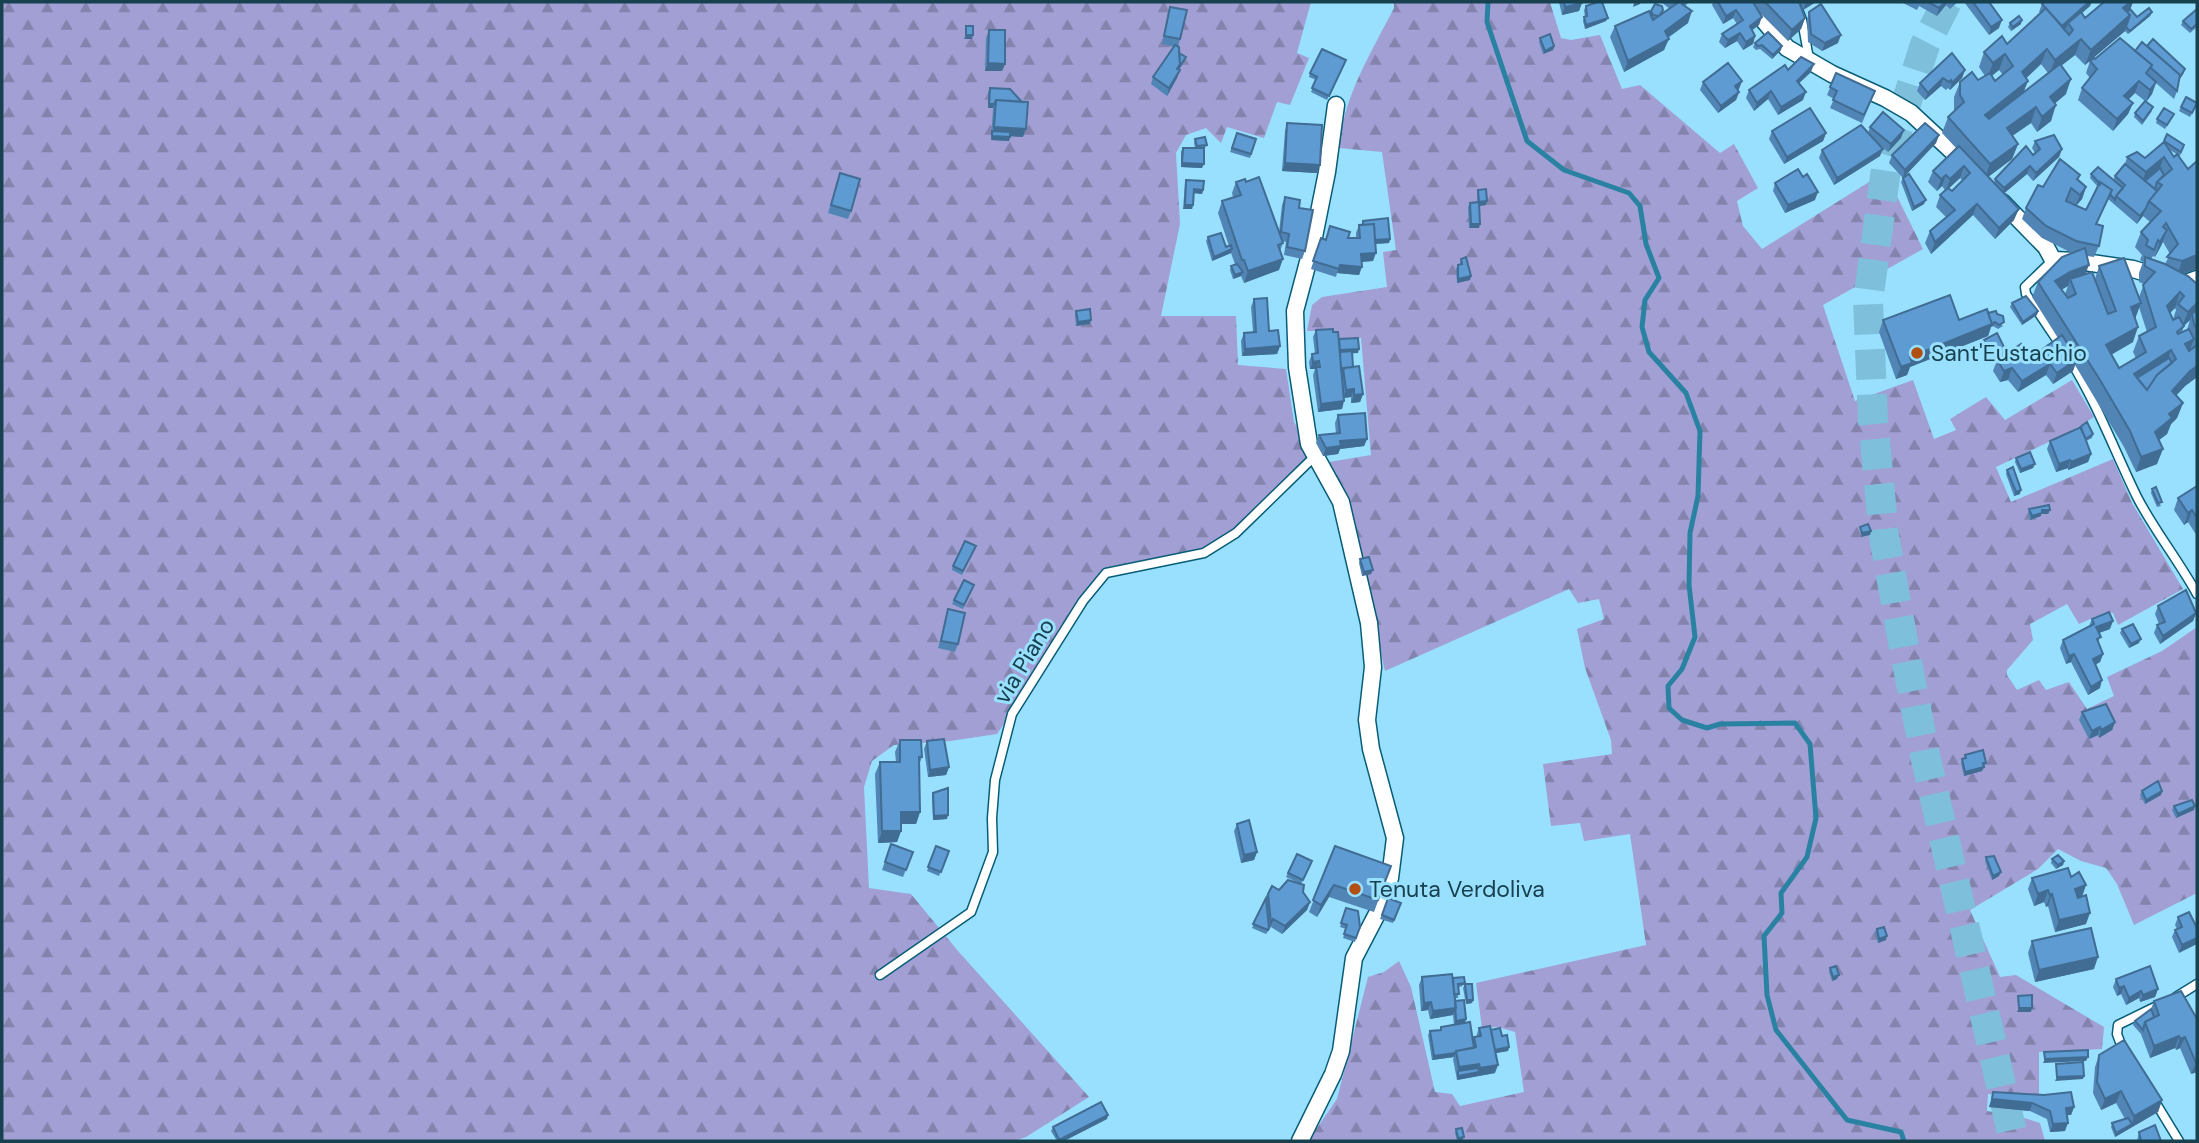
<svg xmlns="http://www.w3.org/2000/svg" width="2199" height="1143" font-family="'DM Sans',sans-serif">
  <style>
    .forest { fill: url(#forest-firs) }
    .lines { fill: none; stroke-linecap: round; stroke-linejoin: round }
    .stream { stroke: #2a82a2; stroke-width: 5 }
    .highway-tunnel { stroke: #7ec0db; stroke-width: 30; stroke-dasharray: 30 15; stroke-linecap: butt }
    .lane-casing { stroke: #075d77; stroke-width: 11 }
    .street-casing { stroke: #075d77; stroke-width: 19 }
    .lane { stroke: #fff; stroke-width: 8 }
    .street { stroke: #fff; stroke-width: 16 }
    .wall { fill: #5085b5; fill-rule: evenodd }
    .shaded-wall { fill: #416c93 }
    .building { fill: #5d9bd2; stroke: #416c93; stroke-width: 2; fill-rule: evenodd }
    .poi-dot { fill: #b25013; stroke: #98e0fe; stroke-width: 2.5 }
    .labels { text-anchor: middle; stroke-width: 6; stroke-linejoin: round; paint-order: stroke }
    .poi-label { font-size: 23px; fill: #184150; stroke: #98e0fe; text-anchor: start }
    .street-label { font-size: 23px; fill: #184150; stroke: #98e0fe }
  </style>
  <defs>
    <pattern id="forest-firs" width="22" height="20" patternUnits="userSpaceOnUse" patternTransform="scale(1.75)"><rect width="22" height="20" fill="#a29fd4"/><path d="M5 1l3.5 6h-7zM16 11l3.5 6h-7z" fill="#8383ae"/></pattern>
  </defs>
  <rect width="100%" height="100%" fill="#98e0fe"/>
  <path class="forest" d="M 2,2 L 1311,2 L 1297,53 L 1309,58 L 1290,105 L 1277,102 L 1264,138 L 1227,127 L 1221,143 L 1206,128 L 1186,135 L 1176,153 L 1180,224 L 1161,316 L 1236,316 L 1238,365 L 1286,369 L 1294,422 L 1315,456 L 1275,488 L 1266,506 L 1230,539 L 1175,560 L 1132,562 L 1106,573 L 997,734 L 950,741 L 894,745 L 872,761 L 864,787 L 869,888 L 911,894 L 958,951 L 1089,1097 L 1026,1137 L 1014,1141 L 2,1141 Z
    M 1394,2 L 1550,2 L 1561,38 L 1571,40 L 1600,35 L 1622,89 L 1640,85 L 1720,153 L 1734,144 L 1758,188 L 1737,201 L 1743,226 L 1762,249 L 1885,172 L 1923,249 L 1823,305 L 1855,401 L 1913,380 L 1934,439 L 1956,430 L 1950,419 L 1986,397 L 2005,420 L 2072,380 L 2094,417 L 2070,432 L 1996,467 L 2011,502 L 2113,459 L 2132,503 L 2183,589 L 2118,625 L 2113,613 L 2106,612 L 2079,624 L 2067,604 L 2030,624 L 2033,640 L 2007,670 L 2007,675 L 2017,690 L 2039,680 L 2046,690 L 2069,682 L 2087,709 L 2114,696 L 2107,677 L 2162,651 L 2197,627 L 2197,893 L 2134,925 L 2117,884 L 2106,868 L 2081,861 L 2058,849 L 2038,869 L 1970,910 L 2000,977 L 2016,975 L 2104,1027 L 2102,1049 L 2039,1052 L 2039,1097 L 1988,1094 L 1987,1111 L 2018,1116 L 2040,1123 L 2045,1141 L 1308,1141 L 1337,1099 L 1368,977 L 1384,972 L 1399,961 L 1411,987 L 1435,1092 L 1452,1094 L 1460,1106 L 1524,1092 L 1515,1032 L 1498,1027 L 1482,1028 L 1476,983 L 1646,945 L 1630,834 L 1584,841 L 1580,823 L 1551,826 L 1543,764 L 1612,754 L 1611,740 L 1585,668 L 1577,629 L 1604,619 L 1599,599 L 1578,603 L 1569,589 L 1385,671 L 1353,527 L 1329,462 L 1371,455 L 1361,338 L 1339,338 L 1333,331 L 1307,331 L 1312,305 L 1322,297 L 1387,287 L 1383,252 L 1396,250 L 1382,152 L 1339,148 C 1343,97 1371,53 1394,8 Z"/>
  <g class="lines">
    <path class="stream" d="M 1488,2 L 1487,22 L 1527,141 L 1564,170 L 1629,193 L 1640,206 L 1646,244 L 1659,278 L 1645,300 L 1642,327 L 1649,352 L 1686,393 L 1700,431 L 1698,496 L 1690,533 L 1689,585 L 1695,637 L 1682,669 L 1668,686 L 1669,708 L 1682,720 L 1707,728 L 1720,724 L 1795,723 L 1810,744 L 1816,818 L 1807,857 L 1781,893 L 1782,913 L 1764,936 L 1767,995 L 1776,1030 L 1847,1120 L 1901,1132 L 1904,1141"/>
    <path class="highway-tunnel" d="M 1947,2 L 1925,45 L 1887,162 L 1868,301 L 1873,420 L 1884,536 L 1904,647 L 1925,755 L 2014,1141"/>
    <defs>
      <path id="lane" d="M 1795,2 L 1802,20 L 1809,59
        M 2053,260 L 2025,287 L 2026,294 L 2061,346
        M 2070,360 C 2097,403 2115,452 2137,497 C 2154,530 2179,561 2197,594
        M 880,975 L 971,912 L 993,852 L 992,818 L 995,780 L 1012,714 L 1083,601 L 1106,573 L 1204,553 L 1236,533 L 1315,456
        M 2176,997 L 2197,984
        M 2123,1050 L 2117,1034 L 2118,1025 L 2161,1004
        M 2154,1100 L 2179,1141"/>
      <path id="street" d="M 1748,2 L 1787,48 L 1832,74 L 1885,98 L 1911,113 L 1967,165
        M 2002,202 L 2046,247 L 2053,260 L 2078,261 L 2133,269 L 2183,284 L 2197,279
        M 1300,1141 L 1333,1074 L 1341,1051 L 1354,958 L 1378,912 L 1390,878 L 1395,838 L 1371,749 L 1367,720 L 1373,667 L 1369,623 L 1341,502 L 1309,444 L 1297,367 L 1295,311 L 1312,247 L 1327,172 L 1336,105"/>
    </defs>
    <use href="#lane" class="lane-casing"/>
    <use href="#street" class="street-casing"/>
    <use href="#lane" class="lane"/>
    <use href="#street" class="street"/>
  </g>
  <path class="wall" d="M 1559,2 L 1582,2 L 1579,11 L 1562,15 Z
    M 1598,2 L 1605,2 L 1602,3 L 1606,21 L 1585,29 L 1583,21 L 1584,17 L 1585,17 L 1584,10 L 1586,6 Z
    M 1661,2 L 1689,2 L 1685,6 L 1688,23 L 1668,38 L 1664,50 L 1624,72 L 1610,37 L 1615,26 L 1650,13 L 1655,4 L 1663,10 L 1662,14 L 1670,9 Z
    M 1713,2 L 1799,2 L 1805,18 L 1801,29 L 1788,41 L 1761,14 L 1759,25 L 1752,30 L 1755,36 L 1753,44 L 1743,50 L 1737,41 L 1725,48 L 1719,42 L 1722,34 L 1737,24 L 1733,18 L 1723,24 L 1712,5 Z
    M 1801,2 L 1816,2 L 1803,10 Z
    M 1901,2 L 1958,2 L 1950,9 L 1946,5 L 1937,16 L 1919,6 L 1917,10 Z
    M 1964,2 L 1989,2 L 1999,28 L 1989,35 Z
    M 2042,4 L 2090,6 L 2082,13 L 2085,18 L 2130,9 L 2137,17 L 2152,12 L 2150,16 L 2128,34 L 2125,31 L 2085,65 L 2075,55 L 2061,66 L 2066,94 L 2055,103 L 2051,121 L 2037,132 L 2031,123 L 2012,136 L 2018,144 L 2012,159 L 1988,177 L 1994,183 L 1995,179 L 2035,153 L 2032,148 L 2035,141 L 2062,149 L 2059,157 L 2033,181 L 2027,174 L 2004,193 L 2014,220 L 1995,239 L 1973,215 L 1931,254 L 1925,243 L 1930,231 L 1946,217 L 1936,207 L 1940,195 L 1945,190 L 1942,186 L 1937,191 L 1928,182 L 1933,171 L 1956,148 L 1942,133 L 1948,117 L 1954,111 L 1954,97 L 1960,82 L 1978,80 L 1985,76 L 1979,67 L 1984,52 L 2007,44 L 2040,13 L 2039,12 ZM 2041,64 L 2048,73 L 2024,92 L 2026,78 ZM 1999,70 L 2003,75 L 1995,81 L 1992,76 ZM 1960,178 L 1963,181 L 1952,191 L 1949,188 Z
    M 1170,7 L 1180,39 L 1178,47 L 1179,53 L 1186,57 L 1179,70 L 1177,78 L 1167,96 L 1151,84 L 1153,77 L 1174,47 L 1162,44 L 1168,14 Z
    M 1809,12 L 1838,43 L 1822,51 L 1808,42 L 1807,20 Z
    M 2183,21 L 2197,27 L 2190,33 L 2181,25 Z
    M 2010,23 L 2021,24 L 2011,31 L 2008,27 Z
    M 989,30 L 1005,64 L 1002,71 L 985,71 L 986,38 Z
    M 1540,38 L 1554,46 L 1553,50 L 1543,54 L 1539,42 Z
    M 1755,43 L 1781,50 L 1772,59 L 1760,49 L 1756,50 L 1753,47 Z
    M 2135,51 L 2184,73 L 2179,80 L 2177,91 L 2174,99 L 2156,83 L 2152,94 L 2146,102 L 2152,111 L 2142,125 L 2134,117 L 2135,113 L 2145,101 L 2135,93 L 2128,99 L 2133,103 L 2128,114 L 2113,131 L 2078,100 L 2082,88 L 2090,78 L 2086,73 L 2090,61 Z
    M 1344,64 L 1327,100 L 1311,92 L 1316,80 L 1309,77 L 1310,73 Z
    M 1788,70 L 1811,72 L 1799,83 L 1803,100 L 1778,115 L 1768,99 L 1754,111 L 1746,98 L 1749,90 Z
    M 1965,70 L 1962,78 L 1950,90 L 1948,88 L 1946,90 L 1941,86 L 1925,100 L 1917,91 L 1920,83 Z
    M 1836,73 L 1872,99 L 1862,123 L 1830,108 L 1834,99 L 1827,95 Z
    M 1742,81 L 1738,90 L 1739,92 L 1736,100 L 1718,113 L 1700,90 L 1703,82 Z
    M 990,88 L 1023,137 L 1010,136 L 1009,141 L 991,140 L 993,108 L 988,108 L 988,92 Z
    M 2181,107 L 2196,107 L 2190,117 L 2179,111 Z
    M 2172,118 L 2165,129 L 2156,123 L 2157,119 Z
    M 1287,123 L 1317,173 L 1282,171 L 1285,131 Z
    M 1870,127 L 1901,138 L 1888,152 L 1879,144 L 1880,156 L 1834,185 L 1819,158 L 1822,150 L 1868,133 Z
    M 1772,131 L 1826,133 L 1823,141 L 1784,164 L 1769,139 Z
    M 1237,133 L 1256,139 L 1250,158 L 1230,152 Z
    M 2167,134 L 2184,145 L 2180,156 L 2168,149 L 2174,157 L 2183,274 L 2197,284 L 2197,377 L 2185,386 L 2176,396 L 2183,403 L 2177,418 L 2171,424 L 2167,434 L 2159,440 L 2157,464 L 2136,472 L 2124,447 L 2075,365 L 2073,371 L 2053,384 L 2046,375 L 2018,392 L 2008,380 L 2000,382 L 1993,371 L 1997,360 L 1991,363 L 1983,344 L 1984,340 L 2004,355 L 2026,352 L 2023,361 L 2024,363 L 2058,338 L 2032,297 L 2038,282 L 2072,253 L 2042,238 L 2022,219 L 2026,208 L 2043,187 L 2080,175 L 2078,181 L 2086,187 L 2082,199 L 2076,206 L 2086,210 L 2098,187 L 2090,178 L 2091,174 L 2113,180 L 2115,176 L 2125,164 L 2127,157 L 2145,158 L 2163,143 ZM 2108,199 L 2137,224 L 2143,216 L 2150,222 L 2141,232 L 2135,247 L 2142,255 L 2140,260 L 2143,262 L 2139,273 L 2139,282 L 2144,284 L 2139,297 L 2099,266 L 2095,279 L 2086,274 L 2087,256 L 2094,257 L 2099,246 L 2097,224 ZM 2163,242 L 2170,254 L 2165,264 L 2151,259 L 2153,256 L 2155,257 ZM 2068,286 L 2065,294 L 2061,289 ZM 2139,307 L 2147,332 L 2139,336 L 2133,352 L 2136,358 L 2119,368 L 2111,355 L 2133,342 L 2135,318 ZM 2175,308 L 2176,310 L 2173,319 L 2170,313 ZM 2190,320 L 2187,330 L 2182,332 L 2184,326 Z
    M 1939,135 L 1936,143 L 1903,178 L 1889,163 L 1892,155 Z
    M 1195,139 L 1207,145 L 1204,149 L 1202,168 L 1181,167 L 1181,152 L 1183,148 L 1195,148 L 1194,143 Z
    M 840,173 L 851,211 L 848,219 L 828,213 Z
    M 1903,178 L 1924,204 L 1912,211 L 1901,182 Z
    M 1186,180 L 1203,190 L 1202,194 L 1194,193 L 1193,205 L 1192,209 L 1183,209 L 1185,184 Z
    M 1236,182 L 1279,232 L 1282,205 L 1285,197 L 1299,208 L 1305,251 L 1302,259 L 1284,255 L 1286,242 L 1282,241 L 1283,243 L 1280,251 L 1279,270 L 1244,283 L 1241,276 L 1233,279 L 1230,270 L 1231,266 L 1235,264 L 1231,253 L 1212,261 L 1206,241 L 1208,237 L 1226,247 L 1229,246 L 1218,213 L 1222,201 L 1233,197 L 1232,193 Z
    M 1775,183 L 1815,200 L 1785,213 L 1773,191 Z
    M 1478,190 L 1487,201 L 1486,205 L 1479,206 L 1479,228 L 1469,228 L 1468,207 L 1470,203 L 1477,202 L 1477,194 Z
    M 1363,221 L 1390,239 L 1389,243 L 1376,244 L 1373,261 L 1362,262 L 1359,275 L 1337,273 L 1336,277 L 1311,269 L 1321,238 L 1325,239 L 1356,238 L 1356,233 L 1359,225 L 1362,225 Z
    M 1461,259 L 1471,276 L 1470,280 L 1457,283 L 1456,269 L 1458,265 L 1460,264 Z
    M 1254,299 L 1269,331 L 1280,346 L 1277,354 L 1242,356 L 1241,341 L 1244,333 L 1253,332 L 1251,307 Z
    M 2012,303 L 2038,311 L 2037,315 L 2022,325 L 2010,307 Z
    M 1076,311 L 1090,324 L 1076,326 L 1075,315 Z
    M 1988,313 L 2003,326 L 1998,329 L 1993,326 L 1991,327 L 1988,336 L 1910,367 L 1907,375 L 1896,379 L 1879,332 L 1883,320 L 1959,320 Z
    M 1316,330 L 1333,332 L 1339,341 L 1358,353 L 1352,353 L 1353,367 L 1363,394 L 1360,402 L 1351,403 L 1351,397 L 1344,398 L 1342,409 L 1318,412 L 1313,375 L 1315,369 L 1310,369 L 1309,362 L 1312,354 L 1315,354 L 1313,337 Z
    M 1338,415 L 1367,439 L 1364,446 L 1340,449 L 1338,454 L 1323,456 L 1316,443 L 1319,435 L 1336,434 L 1335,423 Z
    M 2093,434 L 2092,438 L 2086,441 L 2091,454 L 2088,462 L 2068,470 L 2068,468 L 2056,472 L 2047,449 L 2050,441 Z
    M 2016,458 L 2033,468 L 2020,473 L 2015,462 Z
    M 2007,470 L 2020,494 L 2014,496 L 2006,474 Z
    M 2197,486 L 2197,536 L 2188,522 L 2184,525 L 2174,510 L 2178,498 Z
    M 2152,489 L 2161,506 L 2157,507 L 2151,493 Z
    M 2029,509 L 2050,510 L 2048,514 L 2041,514 L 2041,516 L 2030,520 L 2028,513 Z
    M 974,550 L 962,575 L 952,570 L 953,566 Z
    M 1360,559 L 1371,574 L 1362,576 L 1359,563 Z
    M 974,585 L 963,609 L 952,604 L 954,600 Z
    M 2158,606 L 2196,613 L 2193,621 L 2160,644 L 2154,633 L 2157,625 L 2159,624 L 2155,614 Z
    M 948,609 L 958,644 L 955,652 L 938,648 Z
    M 2092,619 L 2110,629 L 2099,633 L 2099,643 L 2103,654 L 2100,662 L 2095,665 L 2100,688 L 2088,695 L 2071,662 L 2066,664 L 2060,648 L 2063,640 L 2089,626 Z
    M 2122,629 L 2139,643 L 2129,648 L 2120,633 Z
    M 2082,712 L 2115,722 L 2112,730 L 2099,738 L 2098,735 L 2089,739 L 2079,720 Z
    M 900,740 L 922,757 L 919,765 L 920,812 L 916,824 L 901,824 L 901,831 L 897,842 L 878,843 L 875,774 L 880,762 L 896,762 L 895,752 Z
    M 927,741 L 949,767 L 946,775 L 928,777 L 924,749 Z
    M 1965,755 L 1986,763 L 1982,771 L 1964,776 L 1961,763 Z
    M 2142,791 L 2162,791 L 2161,795 L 2145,804 L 2140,795 Z
    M 933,793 L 947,819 L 933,820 L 932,797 Z
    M 2174,806 L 2194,810 L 2176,818 L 2172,810 Z
    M 1237,824 L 1257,852 L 1254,860 L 1241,863 L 1234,831 Z
    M 891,844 L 913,852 L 903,877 L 882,870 Z
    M 936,846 L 949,851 L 939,876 L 927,871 Z
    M 1335,846 L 1391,866 L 1374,912 L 1329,897 L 1317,917 L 1309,912 Z
    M 1986,857 L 2001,872 L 1999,876 L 1992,880 L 1985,861 Z
    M 2052,859 L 2064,861 L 2063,865 L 2056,869 L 2051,863 Z
    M 1311,865 L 1301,884 L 1286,877 L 1288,873 Z
    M 2071,877 L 2082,896 L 2086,924 L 2055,932 L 2048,906 L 2046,907 L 2044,902 L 2034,906 L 2028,889 L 2032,878 Z
    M 1279,890 L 1303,892 L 1310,902 L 1307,910 L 1282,934 L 1271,927 L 1266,934 L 1252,928 L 1268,894 Z
    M 1388,898 L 1401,903 L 1393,923 L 1380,919 Z
    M 1346,908 L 1360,927 L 1355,942 L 1343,938 L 1346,929 L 1340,927 Z
    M 2178,917 L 2196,926 L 2179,953 L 2172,937 L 2175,930 L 2177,929 L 2175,925 Z
    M 1877,929 L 1886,940 L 1878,943 L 1875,933 Z
    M 2032,941 L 2094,969 L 2035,982 L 2028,953 Z
    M 1830,968 L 1837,979 L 1832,981 L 1829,972 Z
    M 1422,977 L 1453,978 L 1463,986 L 1459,987 L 1458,998 L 1455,998 L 1455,1001 L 1473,1041 L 1474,1037 L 1476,1037 L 1479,1028 L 1491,1030 L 1502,1036 L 1509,1047 L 1508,1051 L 1495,1053 L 1495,1073 L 1457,1080 L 1453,1059 L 1454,1057 L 1432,1060 L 1428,1035 L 1430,1031 L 1440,1030 L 1441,1027 L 1454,1025 L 1453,1015 L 1430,1019 L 1428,1010 L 1421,1011 L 1419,985 Z
    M 2116,979 L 2158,989 L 2155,997 L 2140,1002 L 2139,998 L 2126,1005 L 2121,994 L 2117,996 L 2113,987 Z
    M 1465,984 L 1473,1000 L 1472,1003 L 1466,1004 L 1463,988 Z
    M 2181,991 L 2197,1072 L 2191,1074 L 2180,1048 L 2176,1050 L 2175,1048 L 2150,1058 L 2141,1034 L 2133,1025 L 2135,1021 L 2151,1009 L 2154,1001 Z
    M 2099,1055 L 2162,1100 L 2158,1112 L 2115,1137 L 2111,1127 L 2112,1123 L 2125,1119 L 2116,1103 L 2101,1110 L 2093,1093 L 2095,1067 Z
    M 1993,1092 L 2074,1107 L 2071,1115 L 2067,1115 L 2065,1131 L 2050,1132 L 2047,1119 L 2030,1111 L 1989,1107 Z
    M 1107,1119 L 1064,1141 L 1057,1141 L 1051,1131 L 1053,1127 Z
    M 1456,1129 L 1464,1137 L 1462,1141 L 1457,1141 L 1455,1133 Z
    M 2139,1132 L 2161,1141 L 2137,1141 Z"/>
  <path class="shaded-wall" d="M 1637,2 L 1641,2 L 1640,4 L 1633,7 L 1634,3 Z
    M 1806,2 L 1816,2 L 1803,10 Z
    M 1945,2 L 1946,2 L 1946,5 L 1937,16 L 1939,8 Z
    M 2089,2 L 2092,2 L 2090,6 L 2069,24 L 2068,23 L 2067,27 L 2059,34 L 2062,26 Z
    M 2130,2 L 2133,2 L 2129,13 L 2123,8 Z
    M 1582,3 L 1579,11 L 1562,15 L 1565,7 Z
    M 1736,10 L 1733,18 L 1723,24 L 1726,16 Z
    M 1692,11 L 1688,23 L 1661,42 L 1669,39 L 1664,50 L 1624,72 L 1628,61 Z
    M 2152,12 L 2150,16 L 2128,34 L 2130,31 Z
    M 2130,15 L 2125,31 L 2085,65 L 2091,50 Z
    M 1762,17 L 1759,25 L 1747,34 L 1750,26 Z
    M 1608,18 L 1606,21 L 1585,29 L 1586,25 Z
    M 1805,18 L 1801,29 L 1788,41 L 1792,30 Z
    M 2002,20 L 1999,28 L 1989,35 L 1991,27 Z
    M 2022,20 L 2021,24 L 2011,31 L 2013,27 Z
    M 1740,33 L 1737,41 L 1725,48 L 1728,40 Z
    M 966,35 L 973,35 L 972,39 L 964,39 Z
    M 1841,35 L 1838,43 L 1822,51 L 1825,43 Z
    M 1755,36 L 1753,44 L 1743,50 L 1746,42 Z
    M 2081,39 L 2075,55 L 2049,75 L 2055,60 Z
    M 1554,46 L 1553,50 L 1543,54 L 1545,51 Z
    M 1782,46 L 1781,50 L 1772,59 L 1773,55 Z
    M 2047,49 L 2041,64 L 2016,88 L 2022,72 Z
    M 2005,54 L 1999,70 L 1987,79 L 1993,63 Z
    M 988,63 L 1005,64 L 1002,71 L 985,71 Z
    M 1814,64 L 1811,72 L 1794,88 L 1797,81 Z
    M 1180,70 L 1177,78 L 1167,96 L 1169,88 Z
    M 1965,70 L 1962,78 L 1950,90 L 1952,83 Z
    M 1943,78 L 1941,86 L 1925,100 L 1928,93 Z
    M 2071,79 L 2066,94 L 2045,112 L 2050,97 Z
    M 1742,81 L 1739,89 L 1732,94 L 1735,86 Z
    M 2028,81 L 2022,96 L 1980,130 L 1985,115 Z
    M 2139,81 L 2135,93 L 2120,108 L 2124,96 Z
    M 2156,82 L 2152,94 L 2146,102 L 2150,90 Z
    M 1771,91 L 1768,99 L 1754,111 L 1757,103 Z
    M 1739,92 L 1736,100 L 1718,113 L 1721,106 Z
    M 1806,92 L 1803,100 L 1778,115 L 1781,107 Z
    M 2133,103 L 2128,114 L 2113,131 L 2117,119 Z
    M 989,104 L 994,104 L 993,108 L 988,108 Z
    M 2056,105 L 2051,121 L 2037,132 L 2042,117 Z
    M 2036,107 L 2031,123 L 2002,143 L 2007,128 Z
    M 994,127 L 1026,129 L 1023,137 L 992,135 Z
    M 1904,130 L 1901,138 L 1888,152 L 1891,144 Z
    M 1826,133 L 1823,141 L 1784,164 L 1787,157 Z
    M 1939,135 L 1936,143 L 1903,178 L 1905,170 Z
    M 992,136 L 1010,137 L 1009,141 L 991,140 Z
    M 2018,144 L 2012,159 L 1984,180 L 1990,164 Z
    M 1883,149 L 1880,156 L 1834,185 L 1837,178 Z
    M 2062,149 L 2059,157 L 2033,181 L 2036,173 Z
    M 2164,157 L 2158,172 L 2141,183 L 2146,172 Z
    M 1182,163 L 1204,164 L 1202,168 L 1181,167 Z
    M 1285,163 L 1320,165 L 1317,173 L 1282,171 Z
    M 1964,166 L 1960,178 L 1946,191 L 1950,179 Z
    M 2030,166 L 2027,174 L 2001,196 L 2004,188 Z
    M 1946,175 L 1942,186 L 1937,191 L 1941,179 Z
    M 2086,187 L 2082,199 L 2075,207 L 2080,195 Z
    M 1194,189 L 1203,190 L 1202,194 L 1193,193 Z
    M 1818,192 L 1815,200 L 1785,213 L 1788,205 Z
    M 1926,200 L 1924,204 L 1912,211 L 1914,207 Z
    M 1487,201 L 1486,205 L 1478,206 L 1479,202 Z
    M 1977,204 L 1973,215 L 1931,254 L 1935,242 Z
    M 1185,205 L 1193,205 L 1192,209 L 1183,209 Z
    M 2146,208 L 2143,216 L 2137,224 L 2140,216 Z
    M 2019,209 L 2014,220 L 1995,239 L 1999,228 Z
    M 1471,224 L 1480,224 L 1479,228 L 1469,228 Z
    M 2167,230 L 2161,246 L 2155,257 L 2160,242 Z
    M 1390,239 L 1389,243 L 1372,244 L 1374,240 Z
    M 1232,249 L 1231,253 L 1212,261 L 1214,257 Z
    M 1376,253 L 1373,261 L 1358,262 L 1361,254 Z
    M 2197,255 L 2197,269 L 2177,276 L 2182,261 Z
    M 1283,259 L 1279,270 L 1244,283 L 1248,271 Z
    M 1340,265 L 1362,267 L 1359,275 L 1337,273 Z
    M 2089,265 L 2083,280 L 2070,279 L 2068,286 L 2050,297 L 2055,281 L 2070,272 Z
    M 1243,272 L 1241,276 L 1233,279 L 1235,275 Z
    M 1471,276 L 1470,280 L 1457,283 L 1458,279 Z
    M 2180,292 L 2175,308 L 2161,321 L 2167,306 Z
    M 2141,303 L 2135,319 L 2131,307 Z
    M 2197,303 L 2197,313 L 2192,314 L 2190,320 L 2182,327 L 2188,312 Z
    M 2038,311 L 2037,315 L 2022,325 L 2023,322 Z
    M 1091,320 L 1090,324 L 1076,326 L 1078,322 Z
    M 1995,322 L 1993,326 L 1991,327 L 1988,336 L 1910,367 L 1907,375 L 1896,379 L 1901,367 L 1910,357 Z
    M 2138,327 L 2133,342 L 2100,361 L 2106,345 Z
    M 2194,339 L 2188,354 L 2185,344 Z
    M 1280,346 L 1277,354 L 1242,356 L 1245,349 Z
    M 1359,349 L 1358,353 L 1338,354 L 1340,350 Z
    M 2171,350 L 2166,366 L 2135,386 L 2134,374 Z
    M 2006,351 L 2004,355 L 1991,363 L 1992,359 Z
    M 2077,359 L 2073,371 L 2053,384 L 2057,373 Z
    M 1319,361 L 1316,369 L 1310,369 L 1313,362 Z
    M 2050,364 L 2046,375 L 2018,392 L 2022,381 Z
    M 2197,366 L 2197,377 L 2185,386 L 2166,406 L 2172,391 L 2190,371 Z
    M 2012,368 L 2008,380 L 2000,382 L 2004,371 Z
    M 1354,389 L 1351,397 L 1343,398 L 1346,390 Z
    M 1363,394 L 1360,402 L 1351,403 L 1354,395 Z
    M 1344,401 L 1342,409 L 1318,412 L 1321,404 Z
    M 2183,403 L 2177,418 L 2171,424 L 2167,434 L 2150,447 L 2155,432 L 2169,414 Z
    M 1367,439 L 1364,446 L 1340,449 L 1338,454 L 1323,456 L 1326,448 L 1340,441 Z
    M 2163,449 L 2157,464 L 2136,472 L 2141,457 Z
    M 2091,454 L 2088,462 L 2068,470 L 2071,462 Z
    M 2070,460 L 2068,468 L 2056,472 L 2059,464 Z
    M 2035,464 L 2033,468 L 2020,473 L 2021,469 Z
    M 2021,490 L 2020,494 L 2014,496 L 2016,492 Z
    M 2042,510 L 2050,510 L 2048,514 L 2041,514 L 2041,516 L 2030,520 L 2032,516 Z
    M 2192,510 L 2188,522 L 2184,525 L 2188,513 Z
    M 1871,531 L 1870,535 L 1861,537 L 1862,533 Z
    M 1373,570 L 1371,574 L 1362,576 L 1364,572 Z
    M 2196,613 L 2193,621 L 2160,644 L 2163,636 Z
    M 2113,621 L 2110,629 L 2093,635 L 2096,627 Z
    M 2141,639 L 2139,643 L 2129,648 L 2131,644 Z
    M 2074,654 L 2071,662 L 2066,664 L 2069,656 Z
    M 2103,654 L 2100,662 L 2090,667 L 2093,659 Z
    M 2102,680 L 2100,688 L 2088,695 L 2091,687 Z
    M 2115,722 L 2112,730 L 2099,738 L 2101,730 Z
    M 2100,727 L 2098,735 L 2089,739 L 2092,731 Z
    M 949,767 L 946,775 L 928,777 L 930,770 Z
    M 1984,767 L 1982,771 L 1964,776 L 1965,772 Z
    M 2162,791 L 2161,795 L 2145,804 L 2146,800 Z
    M 2195,806 L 2194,810 L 2176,818 L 2178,814 Z
    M 901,812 L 920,812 L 916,824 L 897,824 Z
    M 948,815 L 947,819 L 933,820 L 934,816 Z
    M 882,831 L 901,831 L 897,842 L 878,843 Z
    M 1257,852 L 1254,860 L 1241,863 L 1244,855 Z
    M 2064,861 L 2063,865 L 2056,869 L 2058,865 Z
    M 2001,872 L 1999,876 L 1992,880 L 1993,876 Z
    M 1334,885 L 1329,897 L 1317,917 L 1321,905 Z
    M 2086,885 L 2082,897 L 2071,901 L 2075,889 Z
    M 2048,890 L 2044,902 L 2034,906 L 2038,894 Z
    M 2052,894 L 2048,906 L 2046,907 L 2050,895 Z
    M 1310,902 L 1307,910 L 1282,934 L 1285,926 Z
    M 2090,913 L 2086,924 L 2055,932 L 2059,920 Z
    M 1887,936 L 1886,940 L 1878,943 L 1879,939 Z
    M 2197,938 L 2197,944 L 2179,953 L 2182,945 Z
    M 2098,957 L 2094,969 L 2035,982 L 2039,970 Z
    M 1839,975 L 1837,979 L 1832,981 L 1833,977 Z
    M 2124,986 L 2121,994 L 2117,996 L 2119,988 Z
    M 2158,989 L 2155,997 L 2140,1002 L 2143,995 Z
    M 2141,991 L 2139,998 L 2126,1005 L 2129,998 Z
    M 1467,1000 L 1473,1000 L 1472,1003 L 1466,1004 Z
    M 1431,1002 L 1428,1010 L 1421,1011 L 1424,1003 Z
    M 1456,1008 L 1453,1015 L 1430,1019 L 1433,1011 Z
    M 2019,1008 L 2032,1008 L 2031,1012 L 2017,1012 Z
    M 1466,1019 L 1465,1023 L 1454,1025 L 1456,1021 Z
    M 2179,1036 L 2175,1048 L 2150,1058 L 2154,1046 Z
    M 2185,1037 L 2180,1048 L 2176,1050 L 2180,1039 Z
    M 1509,1047 L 1508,1051 L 1491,1054 L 1493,1050 Z
    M 1455,1053 L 1454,1057 L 1432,1060 L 1434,1056 Z
    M 2088,1057 L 2086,1061 L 2043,1063 L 2045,1059 Z
    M 2197,1062 L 2197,1072 L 2191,1074 L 2196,1063 Z
    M 1479,1064 L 1476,1072 L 1458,1071 L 1459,1067 Z
    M 1498,1065 L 1495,1073 L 1457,1080 L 1458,1076 L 1479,1072 L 1480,1068 Z
    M 2084,1076 L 2083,1079 L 2055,1081 L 2057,1077 Z
    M 2121,1091 L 2116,1103 L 2101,1110 L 2105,1099 Z
    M 1992,1099 L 2032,1103 L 2030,1111 L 1989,1107 Z
    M 2162,1100 L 2158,1112 L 2115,1137 L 2116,1133 L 2132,1124 L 2134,1116 Z
    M 2074,1107 L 2071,1115 L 2063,1115 L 2066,1108 Z
    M 1108,1115 L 1107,1119 L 1064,1141 L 1059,1141 Z
    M 2068,1123 L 2065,1131 L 2050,1132 L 2053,1124 Z
    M 1464,1137 L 1462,1141 L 1457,1141 L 1458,1138 Z"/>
  <path class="building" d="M 1564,2 L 1582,2 L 1582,3 L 1565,7 Z
    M 1598,2 L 1602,2 L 1608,18 L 1586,25 L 1584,17 L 1587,16 L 1586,6 Z
    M 1679,2 L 1684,2 L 1682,4 L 1692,11 L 1665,31 L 1669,39 L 1628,61 L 1615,26 L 1649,11 L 1653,20 Z
    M 1718,2 L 1753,2 L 1762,17 L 1750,26 L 1755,36 L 1746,42 L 1740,33 L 1728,40 L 1722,34 L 1743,20 L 1736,10 L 1726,16 Z
    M 1765,2 L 1799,2 L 1805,18 L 1792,30 Z
    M 1928,2 L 1945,2 L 1939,8 Z
    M 1973,2 L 1989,2 L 2002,20 L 1991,27 Z
    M 2044,2 L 2089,2 L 2062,26 L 2042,4 Z
    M 2104,2 L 2130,2 L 2123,8 L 2130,15 L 2091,50 L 2081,39 L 2055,60 L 2047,49 L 2022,72 L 2028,81 L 1985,115 L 1989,119 L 2060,64 L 2071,79 L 2050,97 L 2056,105 L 2042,117 L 2036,107 L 2007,128 L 2018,144 L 1990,164 L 1948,117 L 1964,102 L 1960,95 L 1960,82 L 1972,72 L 1978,80 L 1990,73 L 1995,81 L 2013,66 L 2005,54 L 1993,63 L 1984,52 L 2002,36 L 2007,44 L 2046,8 L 2069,35 L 2073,30 L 2068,23 L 2081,12 L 2085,18 Z
    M 1655,4 L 1662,6 L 1663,10 L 1659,16 L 1653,15 L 1651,11 Z
    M 1821,4 L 1841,35 L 1825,43 L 1811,34 L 1809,12 Z
    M 1170,7 L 1187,10 L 1180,39 L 1164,36 Z
    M 2149,8 L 2152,12 L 2130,31 L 2126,27 L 2130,15 L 2127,12 L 2130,9 L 2137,17 Z
    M 2197,9 L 2197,24 L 2191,29 L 2183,21 Z
    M 2019,16 L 2022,20 L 2013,27 L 2010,23 Z
    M 966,26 L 973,26 L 973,35 L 966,35 Z
    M 989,30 L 1005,30 L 1005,64 L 988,63 Z
    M 1768,32 L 1782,46 L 1773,55 L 1762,45 L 1758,46 L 1755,43 Z
    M 1550,34 L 1554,46 L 1545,51 L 1540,38 Z
    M 2120,38 L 2152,65 L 2146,73 L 2156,82 L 2150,90 L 2139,81 L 2124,96 L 2133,103 L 2117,119 L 2082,88 L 2097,69 L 2090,61 L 2094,58 L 2095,59 Z
    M 2153,39 L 2185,69 L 2180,77 L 2180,75 L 2147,46 Z
    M 2142,42 L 2180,75 L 2177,91 L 2151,68 L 2152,65 L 2135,51 Z
    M 1175,45 L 1179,47 L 1180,64 L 1177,69 L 1180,70 L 1169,88 L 1153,77 Z
    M 1322,49 L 1346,60 L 1329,96 L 1312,88 L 1317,77 L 1310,73 Z
    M 1179,53 L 1186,57 L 1179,68 L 1180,64 Z
    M 1952,53 L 1965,70 L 1952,83 L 1951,80 L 1949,82 L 1943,78 L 1928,93 L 1920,83 Z
    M 1801,57 L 1814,64 L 1797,81 L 1806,92 L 1781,107 L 1771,91 L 1757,103 L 1749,90 L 1785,65 L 1788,70 Z
    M 1728,63 L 1742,81 L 1735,86 L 1739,92 L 1721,106 L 1703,82 Z
    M 1836,73 L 1875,91 L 1864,115 L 1833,100 L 1837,91 L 1830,87 Z
    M 990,88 L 1010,89 L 1022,102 L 996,100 L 994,104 L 989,104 Z
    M 2186,97 L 2197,103 L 2192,113 L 2181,107 Z
    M 996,100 L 1028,102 L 1026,129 L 994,127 Z
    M 2145,101 L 2153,107 L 2143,121 L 2135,113 Z
    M 1810,108 L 1826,133 L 1787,157 L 1772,131 Z
    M 2164,108 L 2174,114 L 2167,125 L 2157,119 Z
    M 1883,112 L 1904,130 L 1891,144 L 1870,127 Z
    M 1287,123 L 1322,125 L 1320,165 L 1285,163 Z
    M 1925,123 L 1939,135 L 1905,170 L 1892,155 Z
    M 1861,125 L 1883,149 L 1837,178 L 1822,150 Z
    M 992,131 L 1010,132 L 1010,137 L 992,136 Z
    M 1237,133 L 1256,139 L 1251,154 L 1232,148 Z
    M 2167,134 L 2184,145 L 2181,152 L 2164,141 Z
    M 2054,135 L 2062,149 L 2036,173 L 2030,166 L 2004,188 L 1995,179 L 2026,146 L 2033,155 L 2040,149 L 2035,141 Z
    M 1205,137 L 1207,145 L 1197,146 L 1195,139 Z
    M 2164,142 L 2174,157 L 2177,154 L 2188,169 L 2197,161 L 2197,255 L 2182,261 L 2167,257 L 2178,244 L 2166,223 L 2163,227 L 2167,230 L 2160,242 L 2158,240 L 2154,250 L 2146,245 L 2148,240 L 2141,232 L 2161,211 L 2149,201 L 2162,185 L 2157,182 L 2172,169 L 2164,157 L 2146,172 L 2127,157 L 2137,152 L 2145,158 Z
    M 1959,146 L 2019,209 L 1999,228 L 1977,204 L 1935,242 L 1930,231 L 1955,210 L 1940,195 L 1948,188 L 1952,191 L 1970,173 L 1964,166 L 1950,179 L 1946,175 L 1941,179 L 1933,171 Z
    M 1183,148 L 1204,148 L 1204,164 L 1182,163 Z
    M 2060,159 L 2080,175 L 2077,179 L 2086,187 L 2080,195 L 2071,188 L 2066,201 L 2086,210 L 2100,182 L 2112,190 L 2096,224 L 2103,226 L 2099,246 L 2076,241 L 2046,226 L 2026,208 L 2038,185 L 2043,187 Z
    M 2125,164 L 2157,191 L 2149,201 L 2146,208 L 2140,216 L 2116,196 L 2125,185 L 2115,176 Z
    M 2098,167 L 2123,188 L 2116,196 L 2115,200 L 2110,194 L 2112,190 L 2100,182 L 2100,184 L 2091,174 Z
    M 2160,168 L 2164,175 L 2157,182 L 2155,189 L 2145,181 Z
    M 1798,169 L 1803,177 L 1807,174 L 1818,192 L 1788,205 L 1775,183 Z
    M 840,173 L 860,179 L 851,211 L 831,205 Z
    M 1909,174 L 1926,200 L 1914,207 L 1903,178 Z
    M 1259,177 L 1283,243 L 1278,245 L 1283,259 L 1248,271 L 1244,260 L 1242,260 L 1222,201 L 1241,195 L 1236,182 L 1245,179 L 1246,182 Z
    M 1186,180 L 1204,181 L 1203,190 L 1194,189 L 1193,205 L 1185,205 Z
    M 1486,189 L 1487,201 L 1479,202 L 1480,224 L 1471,224 L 1470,203 L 1479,202 L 1478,190 Z
    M 1285,197 L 1300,200 L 1299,208 L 1313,210 L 1305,251 L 1287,247 L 1289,234 L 1281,232 Z
    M 1388,218 L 1390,239 L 1375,240 L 1374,224 L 1363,225 L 1363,221 Z
    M 1374,224 L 1376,253 L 1361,254 L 1362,267 L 1340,265 L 1339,269 L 1313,261 L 1321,238 L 1326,240 L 1330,226 L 1350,232 L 1348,238 L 1360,238 L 1359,225 Z
    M 1221,233 L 1226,247 L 1231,245 L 1232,249 L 1214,257 L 1208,237 Z
    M 2085,248 L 2089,265 L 2070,272 L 2055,281 L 2068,298 L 2076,294 L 2070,279 L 2092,272 L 2108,314 L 2116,311 L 2099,266 L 2124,258 L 2141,303 L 2131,307 L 2138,327 L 2106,345 L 2119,368 L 2146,352 L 2139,336 L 2156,327 L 2143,285 L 2155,272 L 2145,266 L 2145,257 L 2165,264 L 2188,276 L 2197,284 L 2197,303 L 2188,312 L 2178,304 L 2184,296 L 2180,292 L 2167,306 L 2173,320 L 2179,317 L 2184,326 L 2177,332 L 2178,334 L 2189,329 L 2194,339 L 2185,344 L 2189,351 L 2197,345 L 2197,366 L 2190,371 L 2172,391 L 2183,403 L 2169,414 L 2172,418 L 2155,432 L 2163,449 L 2141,457 L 2130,431 L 2100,380 L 2038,282 L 2062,257 ZM 2171,350 L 2176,359 L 2157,375 L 2147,390 L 2134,374 Z
    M 1466,257 L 1471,276 L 1458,279 L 1458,265 L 1462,264 L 1461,259 Z
    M 1237,264 L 1243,272 L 1235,275 L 1231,266 Z
    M 1950,295 L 1959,320 L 1987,309 L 1992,324 L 1910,357 L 1912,363 L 1901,367 L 1883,320 Z
    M 2026,296 L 2038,311 L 2023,322 L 2012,303 Z
    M 1267,298 L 1269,331 L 1278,330 L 1280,346 L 1245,349 L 1244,333 L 1256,332 L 1254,299 Z
    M 1090,309 L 1091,320 L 1078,322 L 1076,311 Z
    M 2197,310 L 2197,329 L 2194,324 L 2192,314 Z
    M 1996,311 L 1997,314 L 2003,316 L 2004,322 L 1999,325 L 1995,322 L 1992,324 L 1988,313 Z
    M 1333,329 L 1333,332 L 1338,332 L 1344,401 L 1321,404 L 1316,367 L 1320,367 L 1319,361 L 1313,362 L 1312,354 L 1318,353 L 1316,330 Z
    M 1997,333 L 2006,351 L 1992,359 L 1984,340 Z
    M 2062,335 L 2077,359 L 2057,373 L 2050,364 L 2022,381 L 2012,368 L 2004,371 L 1997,360 L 2021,344 L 2026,352 L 2020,356 L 2024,363 Z
    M 1358,338 L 1359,349 L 1340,350 L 1339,339 Z
    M 1352,351 L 1353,367 L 1343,368 L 1344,369 L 1341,370 L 1340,352 Z
    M 2169,358 L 2172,363 L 2157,375 L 2147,390 L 2137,378 Z
    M 1359,366 L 1363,394 L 1354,395 L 1354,389 L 1346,390 L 1343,368 Z
    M 1365,413 L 1367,439 L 1340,441 L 1341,446 L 1326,448 L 1319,435 L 1340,433 L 1338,415 Z
    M 2087,422 L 2093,434 L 2086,439 L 2080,427 Z
    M 2081,427 L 2091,454 L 2071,462 L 2070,460 L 2059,464 L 2050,441 Z
    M 2030,452 L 2035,464 L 2021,469 L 2016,458 Z
    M 2013,467 L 2021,490 L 2016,492 L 2007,470 Z
    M 2197,486 L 2197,518 L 2192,510 L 2188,513 L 2178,498 Z
    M 2156,487 L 2162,502 L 2158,503 L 2152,489 Z
    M 2049,505 L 2050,510 L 2042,510 L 2042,513 L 2032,516 L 2029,509 Z
    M 1868,524 L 1871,531 L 1862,533 L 1860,527 Z
    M 965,541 L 976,546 L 963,571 L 953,566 Z
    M 1369,557 L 1373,570 L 1364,572 L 1360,559 Z
    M 964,580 L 974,585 L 964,605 L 954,600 Z
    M 2186,590 L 2196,613 L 2163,636 L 2157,625 L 2165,622 L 2158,606 Z
    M 948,609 L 965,613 L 958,644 L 941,641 Z
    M 2109,612 L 2113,621 L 2096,627 L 2101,637 L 2097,639 L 2103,654 L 2093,659 L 2102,680 L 2091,687 L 2074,654 L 2069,656 L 2063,640 L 2094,624 L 2092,619 Z
    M 2133,624 L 2141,639 L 2131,644 L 2122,629 Z
    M 2106,704 L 2115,722 L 2101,730 L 2100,727 L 2092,731 L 2082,712 Z
    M 944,739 L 949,767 L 930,770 L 927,741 Z
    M 900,740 L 921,740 L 922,757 L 919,757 L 920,812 L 901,812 L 901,831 L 882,831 L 880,762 L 900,762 Z
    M 1983,750 L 1986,763 L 1983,763 L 1984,767 L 1965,772 L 1962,759 L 1966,758 L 1965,755 Z
    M 2158,781 L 2162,791 L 2146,800 L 2142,791 Z
    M 948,788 L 948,815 L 934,816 L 933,793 Z
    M 2192,800 L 2195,806 L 2178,814 L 2174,806 Z
    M 1249,820 L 1257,852 L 1244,855 L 1237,824 Z
    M 891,844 L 913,852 L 906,870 L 885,862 Z
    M 936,846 L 949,851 L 941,872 L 928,867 Z
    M 1335,846 L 1391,866 L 1378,900 L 1334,885 L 1321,905 L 1313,900 Z
    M 1297,854 L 1312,861 L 1303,880 L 1288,873 Z
    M 2058,855 L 2064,861 L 2058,865 L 2052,859 Z
    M 1994,856 L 2001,872 L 1993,876 L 1986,857 Z
    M 2068,868 L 2071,877 L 2079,872 L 2086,885 L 2075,889 L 2078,898 L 2086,895 L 2090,913 L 2059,920 L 2052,894 L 2050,895 L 2048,890 L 2038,894 L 2032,878 Z
    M 1288,880 L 1304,885 L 1303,892 L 1310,902 L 1285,926 L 1273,919 L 1271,923 L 1268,894 L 1272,886 L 1279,890 Z
    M 1266,898 L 1269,928 L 1268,930 L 1253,924 Z
    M 1388,898 L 1401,903 L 1394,920 L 1382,915 Z
    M 1346,908 L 1358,911 L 1360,927 L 1356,938 L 1344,934 L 1347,925 L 1341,923 Z
    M 2189,912 L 2196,926 L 2197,925 L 2197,938 L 2182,945 L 2175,930 L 2182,927 L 2178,917 Z
    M 1884,927 L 1887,936 L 1879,939 L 1877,929 Z
    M 2091,928 L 2098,957 L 2039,970 L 2032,941 Z
    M 1836,966 L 1839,975 L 1833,977 L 1830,968 Z
    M 2150,966 L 2158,989 L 2143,995 L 2141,991 L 2129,998 L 2124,986 L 2119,988 L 2116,979 Z
    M 1452,974 L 1456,1008 L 1433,1011 L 1431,1002 L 1424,1003 L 1422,977 Z
    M 1464,977 L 1465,983 L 1458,984 L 1459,994 L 1454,994 L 1453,978 Z
    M 1465,984 L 1472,984 L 1473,1000 L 1467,1000 Z
    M 2181,991 L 2197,1019 L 2197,1062 L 2196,1063 L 2185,1037 L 2180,1039 L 2179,1036 L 2154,1046 L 2145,1022 L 2159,1015 L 2154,1001 Z
    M 2032,995 L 2032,1008 L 2019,1008 L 2018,996 Z
    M 1464,1000 L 1466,1019 L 1456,1021 L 1455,1001 Z
    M 2151,1009 L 2154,1017 L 2145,1022 L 2143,1030 L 2135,1021 Z
    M 1470,1022 L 1474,1048 L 1456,1051 L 1455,1053 L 1434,1056 L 1430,1031 L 1441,1030 L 1441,1027 Z
    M 1490,1026 L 1498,1065 L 1480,1068 L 1479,1064 L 1459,1067 L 1456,1051 L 1476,1047 L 1474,1037 L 1481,1036 L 1479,1028 Z
    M 1500,1028 L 1502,1036 L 1507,1035 L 1509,1047 L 1495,1050 L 1491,1030 Z
    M 2124,1040 L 2162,1100 L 2134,1116 L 2121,1091 L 2105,1099 L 2097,1082 L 2099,1055 Z
    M 2088,1050 L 2088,1057 L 2045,1059 L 2044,1052 Z
    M 2083,1062 L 2084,1076 L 2057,1077 L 2056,1064 Z
    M 1478,1068 L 1479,1072 L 1458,1076 L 1458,1071 Z
    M 1993,1092 L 2044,1095 L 2071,1092 L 2074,1107 L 2066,1108 L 2068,1123 L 2053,1124 L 2050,1111 L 2032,1103 L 1992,1099 Z
    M 1101,1102 L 1108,1115 L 1059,1140 L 1053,1127 Z
    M 2128,1118 L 2132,1124 L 2116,1133 L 2112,1123 Z
    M 2155,1125 L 2161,1141 L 2141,1141 L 2139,1132 Z
    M 1462,1128 L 1464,1137 L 1458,1138 L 1456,1129 Z"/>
  <g class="poi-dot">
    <circle cx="1917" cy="353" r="7"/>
    <circle cx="1355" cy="889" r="7"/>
  </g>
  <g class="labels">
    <g class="poi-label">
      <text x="1931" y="361">Sant'Eustachio</text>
      <text x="1369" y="897">Tenuta Verdoliva</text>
    </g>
    <g class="street-label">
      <text transform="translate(1024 661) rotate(-59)" y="8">via Piano</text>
    </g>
  </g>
  <rect width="2199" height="1143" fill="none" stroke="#184150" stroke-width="7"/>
</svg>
